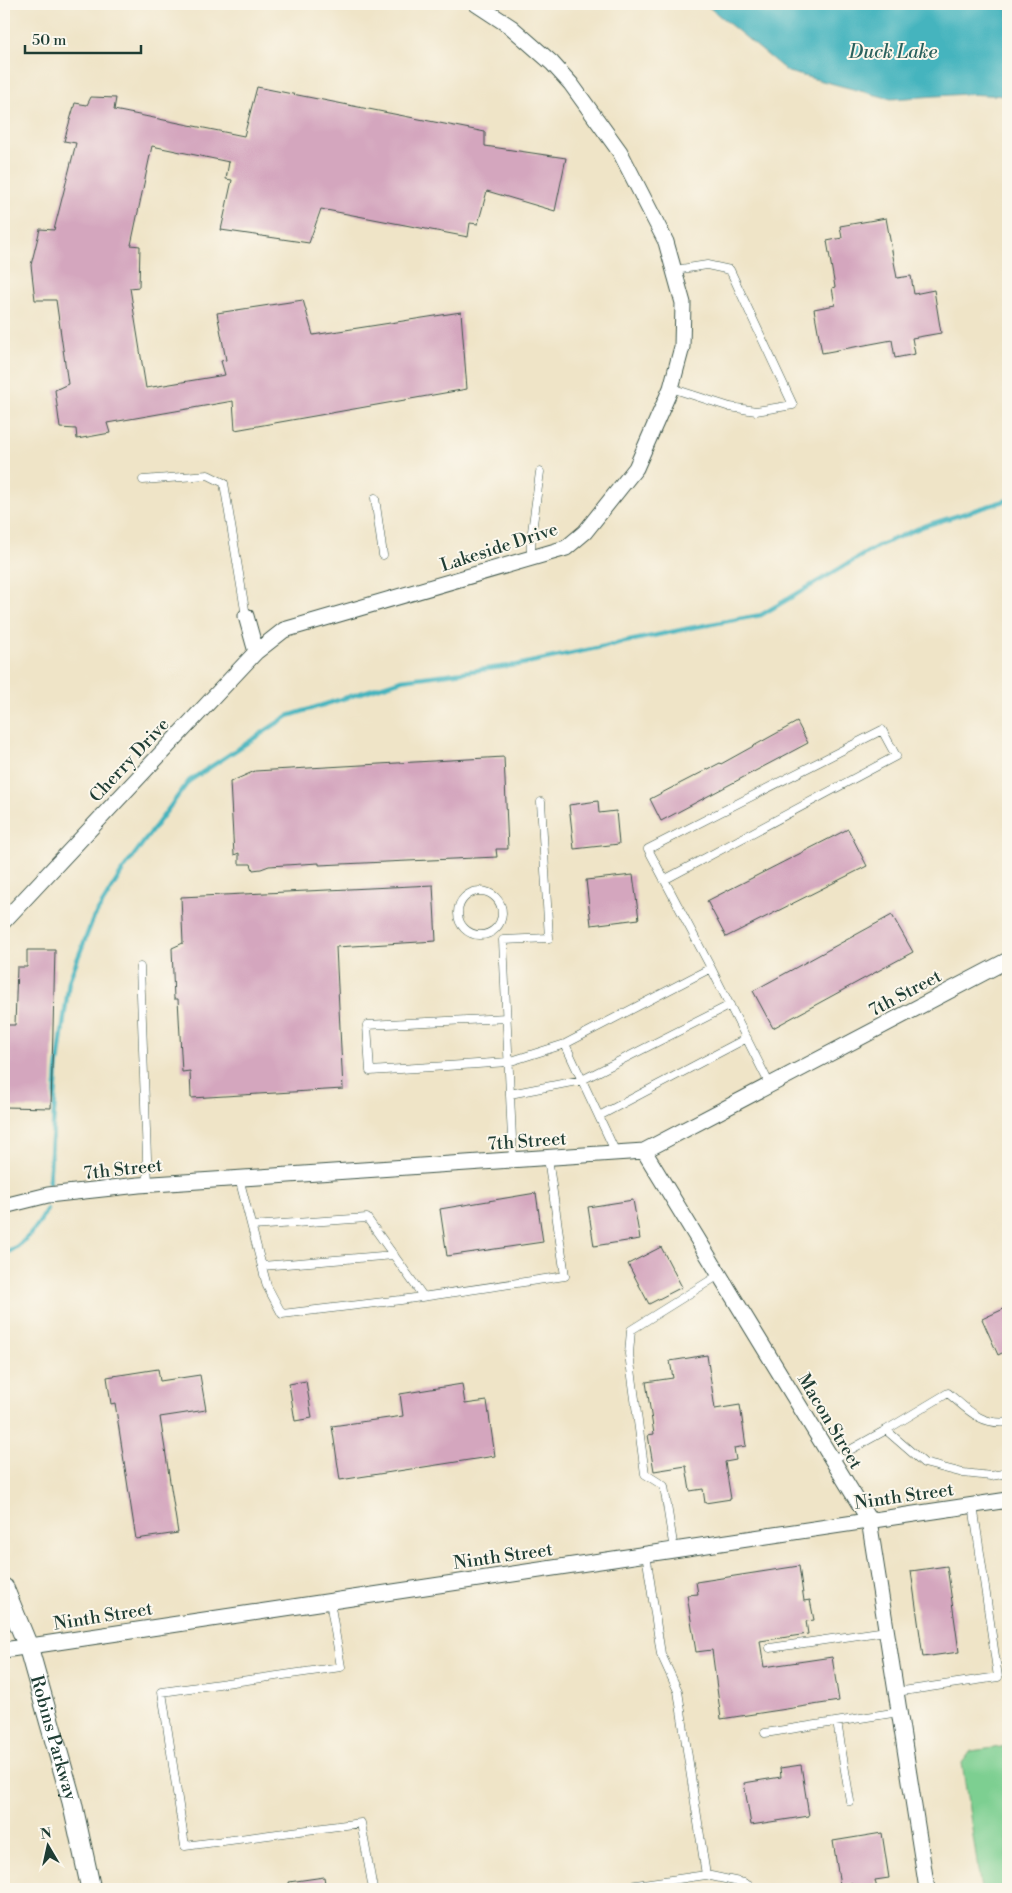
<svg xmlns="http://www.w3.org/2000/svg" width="1012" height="1893" font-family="'Libre Bodoni',serif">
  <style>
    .green { fill: #7dcf91; stroke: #4e8662 }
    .water { fill: #45b4be; stroke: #327879 }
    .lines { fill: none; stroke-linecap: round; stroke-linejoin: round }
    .stream { stroke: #45b4be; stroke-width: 4.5 }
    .building { fill: #d4a6be }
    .service-casing { stroke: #3e564a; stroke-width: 9 }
    .minor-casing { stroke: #3e564a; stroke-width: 17 }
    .tertiary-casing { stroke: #3e564a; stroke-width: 21 }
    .service { stroke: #fff; stroke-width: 8 }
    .minor { stroke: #fff; stroke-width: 15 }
    .tertiary { stroke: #fff; stroke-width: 19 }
    .labels { text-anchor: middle; stroke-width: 4; stroke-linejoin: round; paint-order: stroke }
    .street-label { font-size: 18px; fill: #1f3d34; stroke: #fbf7ec }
    .water-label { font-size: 19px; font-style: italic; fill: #2a615d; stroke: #fbf7ec }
  </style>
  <rect width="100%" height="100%" fill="#fbf7ec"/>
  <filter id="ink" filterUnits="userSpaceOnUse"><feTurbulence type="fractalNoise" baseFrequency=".02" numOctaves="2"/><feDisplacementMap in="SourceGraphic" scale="10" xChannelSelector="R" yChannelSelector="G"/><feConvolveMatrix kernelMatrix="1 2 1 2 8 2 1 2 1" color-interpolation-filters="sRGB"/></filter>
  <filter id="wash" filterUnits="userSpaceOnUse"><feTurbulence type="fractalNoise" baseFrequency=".0096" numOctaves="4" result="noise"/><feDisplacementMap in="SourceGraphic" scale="20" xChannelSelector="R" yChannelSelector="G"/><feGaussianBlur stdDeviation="1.12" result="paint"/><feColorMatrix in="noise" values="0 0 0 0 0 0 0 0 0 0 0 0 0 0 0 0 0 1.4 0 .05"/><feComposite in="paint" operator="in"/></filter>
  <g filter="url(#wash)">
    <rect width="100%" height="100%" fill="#efe4c7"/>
    <path class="green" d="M 1008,1746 L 1008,1889 L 981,1889 L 962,1763 L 971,1751 Z"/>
    <path class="water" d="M 705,4 L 1008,4 L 1008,96 L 966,94 L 891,99 L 788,72 Z"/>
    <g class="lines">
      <path class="stream" d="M 49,1182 L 57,1071 L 69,981 L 93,919 L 123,870 L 189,781 L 288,716 L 402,680 L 517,665 L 690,628 L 761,615 L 878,546 L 924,526 L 1008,500
        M 4,1254 C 24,1245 37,1229 47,1209"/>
    </g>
    <g id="blocks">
      <path class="building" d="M 257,87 L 485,132 L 485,146 L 566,158 L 555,211 L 487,191 L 478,224 L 470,223 L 468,237 L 321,209 L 309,243 L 221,230 L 232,180 L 226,179 L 229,162 L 152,146 L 131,245 L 140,246 L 139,287 L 130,288 L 146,388 L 225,375 L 221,361 L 226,360 L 217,313 L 303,300 L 313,335 L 461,312 L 467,389 L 235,430 L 233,401 L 107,423 L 110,433 L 77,439 L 76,429 L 60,428 L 55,390 L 68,384 L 56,300 L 35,300 L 31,265 L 40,229 L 54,230 L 76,143 L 64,141 L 75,103 L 87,105 L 91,97 L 116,98 L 114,110 L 244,136 Z
        M 886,218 L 897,278 L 911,276 L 914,294 L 934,290 L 941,333 L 912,338 L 915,354 L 895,358 L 892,340 L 822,353 L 814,309 L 835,305 L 832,288 L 835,287 L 827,241 L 842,238 L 840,226 Z
        M 797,722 L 808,743 L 661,821 L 650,799 L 720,763 L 721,764 Z
        M 504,757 L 508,849 L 496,849 L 497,857 L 319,865 L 319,863 L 269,866 L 261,869 L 253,870 L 251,864 L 239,864 L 239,853 L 234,855 L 230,782 L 255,771 Z
        M 598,801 L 599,813 L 616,811 L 619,844 L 574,849 L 569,805 Z
        M 848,829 L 867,866 L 726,937 L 707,901 Z
        M 633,875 L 639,919 L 591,925 L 586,880 Z
        M 433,885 L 436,941 L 336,947 L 343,1089 L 191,1098 L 190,1071 L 182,1072 L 178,999 L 174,999 L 172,948 L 183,943 L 181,897 Z
        M 892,915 L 913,952 L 773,1028 L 753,991 Z
        M 27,950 L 55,950 L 51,1108 L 4,1107 L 5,1025 L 15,1025 L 17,967 L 27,967 Z
        M 536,1193 L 543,1242 L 447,1256 L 440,1209 Z
        M 633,1200 L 640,1239 L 594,1246 L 588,1207 Z
        M 661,1247 L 682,1287 L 649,1304 L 628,1264 Z
        M 1008,1307 L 1008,1350 L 998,1355 L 982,1319 Z
        M 707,1355 L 715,1409 L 740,1405 L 746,1446 L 734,1448 L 736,1460 L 725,1462 L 731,1499 L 705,1503 L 703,1489 L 690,1491 L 686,1466 L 654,1471 L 648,1435 L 654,1434 L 646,1382 L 673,1378 L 670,1361 Z
        M 158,1369 L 160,1381 L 200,1375 L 206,1410 L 160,1417 L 178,1533 L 136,1539 L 115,1403 L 111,1404 L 107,1377 Z
        M 306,1381 L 312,1418 L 295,1421 L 289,1384 Z
        M 462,1384 L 465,1404 L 487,1401 L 495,1456 L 340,1480 L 332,1426 L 403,1416 L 400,1394 Z
        M 799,1566 L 804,1601 L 810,1600 L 814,1620 L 806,1621 L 808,1634 L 760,1641 L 764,1667 L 832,1657 L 839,1701 L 721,1719 L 712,1650 L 696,1652 L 687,1595 L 698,1594 L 696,1582 Z
        M 947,1566 L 959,1652 L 923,1657 L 911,1571 Z
        M 801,1765 L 809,1816 L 751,1825 L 744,1783 L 781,1777 L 780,1768 Z
        M 882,1833 L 889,1878 L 875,1880 L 877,1889 L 853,1889 L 852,1883 L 840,1885 L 833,1841 Z
        M 324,1877 L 326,1889 L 290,1889 L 289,1882 Z"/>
    </g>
  </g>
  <g filter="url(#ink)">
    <use href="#blocks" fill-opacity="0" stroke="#3e564a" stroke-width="1"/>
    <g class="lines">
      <defs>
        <path id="service" d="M 671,388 L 730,407 L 756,411 L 793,405 L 730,270 L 707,265 L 675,270
          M 143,480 L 208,475 L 224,483 L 246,616
          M 375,498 L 383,555
          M 531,559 L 531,539 L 540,472
          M 664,880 L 896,756 L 882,730 L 648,849 L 711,968
          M458 913a22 22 0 1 1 44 0a22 22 0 1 1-44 0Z
          M 140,967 L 148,1185
          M 507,1018 L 367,1025 L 370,1071 L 508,1062 L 565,1044 L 711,968 L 770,1085
          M 565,1044 L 616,1153
          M 510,1094 L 582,1080 L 730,1005
          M 599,1116 L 747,1038
          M 513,1161 L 503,940 L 549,938 L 541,802
          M 239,1178 L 267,1286 L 282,1314 L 401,1300 L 565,1276 L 548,1158
          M 252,1226 L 367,1218 L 423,1296
          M 262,1266 L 394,1255
          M 886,1430 L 948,1393 C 967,1409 981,1426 1008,1422
          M 832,1460 L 886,1430 L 924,1463 L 963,1473 L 991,1476 L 1008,1473
          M 674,1550 L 664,1486 L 645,1474 L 629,1354 L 631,1330 L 719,1275
          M 330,1601 L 341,1667 L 162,1692 L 185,1846 L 361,1823 L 373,1889
          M 770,1648 L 886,1631
          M 896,1692 L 998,1677 L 973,1505
          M 837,1722 L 850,1801
          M 765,1733 L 899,1712
          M 706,1875 L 744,1883 L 755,1889
          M 608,1889 L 706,1875 L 678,1691 L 661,1654 L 646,1554"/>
        <path id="minor" d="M 256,652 L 284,630 L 566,548 L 585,532 L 636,468 L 671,388 L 682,347 L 683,303 L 666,242 L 620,152 L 571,84 L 552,63 L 511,27 L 476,4
          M 4,921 L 256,652 L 246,616
          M 644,1151 L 869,1520 L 927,1889
          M 4,1206 L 48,1195 L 139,1185 L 644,1151 L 1008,960
          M 4,1650 L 1008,1500"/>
        <g id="tertiary">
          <path id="s1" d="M 4,1588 L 28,1646 L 72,1802 L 91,1889"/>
        </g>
      </defs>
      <use href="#service" class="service-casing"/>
      <use href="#minor" class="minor-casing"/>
      <use href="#tertiary" class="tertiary-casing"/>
      <use href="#service" class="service"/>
      <use href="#minor" class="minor"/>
      <use href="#tertiary" class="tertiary"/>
    </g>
  </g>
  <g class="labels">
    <g class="street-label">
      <text transform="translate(499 547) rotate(-18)" y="6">Lakeside Drive</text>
      <text transform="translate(129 760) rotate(-47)" y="6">Cherry Drive</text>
      <text transform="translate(905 993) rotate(-28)" y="6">7th Street</text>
      <text transform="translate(527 1141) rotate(-4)" y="6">7th Street</text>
      <text transform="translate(123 1169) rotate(-6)" y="6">7th Street</text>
      <text transform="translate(830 1421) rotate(59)" y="6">Macon Street</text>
      <text transform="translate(904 1496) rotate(-8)" y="6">Ninth Street</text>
      <text transform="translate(503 1556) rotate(-8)" y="6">Ninth Street</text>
      <text transform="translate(103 1616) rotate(-9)" y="6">Ninth Street</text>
      <text dy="6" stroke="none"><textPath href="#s1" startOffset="158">Robins Parkway</textPath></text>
    </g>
    <g class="water-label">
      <text x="893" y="58">Duck Lake</text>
    </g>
  </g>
  <rect width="1012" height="1893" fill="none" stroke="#fbf7ec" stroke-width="20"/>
  <g transform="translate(48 1846) rotate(351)" stroke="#fbf7ec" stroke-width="4" paint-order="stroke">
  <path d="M0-4L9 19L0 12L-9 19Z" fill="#1f3d34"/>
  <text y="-8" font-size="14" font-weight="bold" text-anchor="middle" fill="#1f3d34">N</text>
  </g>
  <path d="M25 45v8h116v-8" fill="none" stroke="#1f3d34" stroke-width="2.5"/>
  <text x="32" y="45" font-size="15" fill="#1f3d34" stroke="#fbf7ec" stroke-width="4" paint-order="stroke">50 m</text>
</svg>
